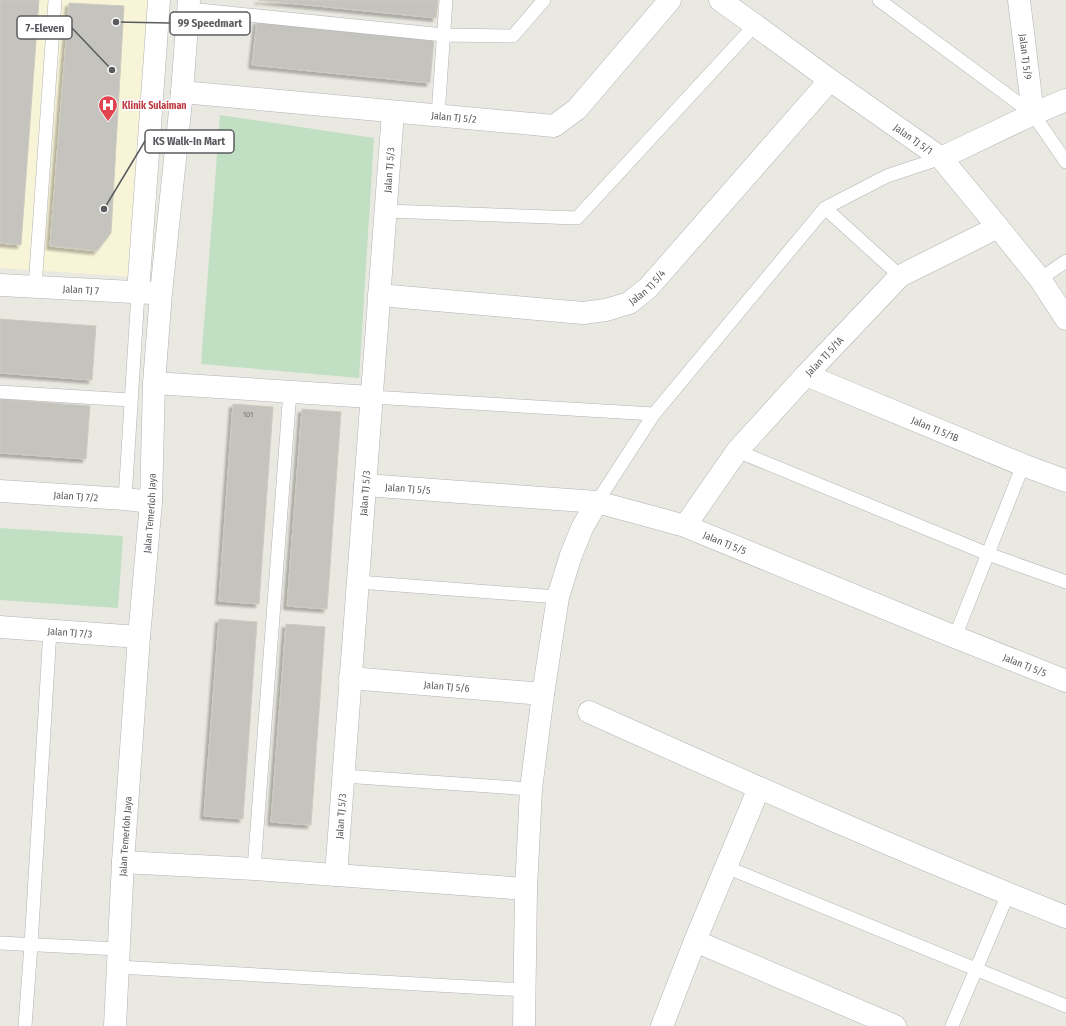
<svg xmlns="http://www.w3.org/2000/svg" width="1066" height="1026" font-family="'Fira Sans Condensed',sans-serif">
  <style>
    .commercial { fill: #f8f4d7 }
    .green { fill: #c0dfc3 }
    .building { fill: #c5c3bd; stroke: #cecbc0; filter: url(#shadow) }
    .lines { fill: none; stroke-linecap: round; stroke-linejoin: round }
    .service-casing { stroke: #b1b2b7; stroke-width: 14 }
    .minor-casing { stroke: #b1b2b7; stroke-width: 23 }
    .tertiary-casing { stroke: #b1b2b7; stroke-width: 23 }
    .service { stroke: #fff; stroke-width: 13 }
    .minor { stroke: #fff; stroke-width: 22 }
    .tertiary { stroke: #fff; stroke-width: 22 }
    .labels { text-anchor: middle; stroke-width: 3; stroke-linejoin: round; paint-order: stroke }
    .number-label { font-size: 8px; fill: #747576 }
    .street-label { font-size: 10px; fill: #595b5f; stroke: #fff }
    .health-label { font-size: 10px; font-weight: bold; fill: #be3a42; stroke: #fff; text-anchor: start }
    .leader { fill: none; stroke: #595b5f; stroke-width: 1.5 }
    .callout-dot { fill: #595b5f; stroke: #fff; stroke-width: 1.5 }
    .callout { fill: #fff; stroke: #595b5f; stroke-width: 1.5 }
    .callout-label { font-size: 11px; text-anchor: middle; font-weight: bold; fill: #595b5f }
  </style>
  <defs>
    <filter id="shadow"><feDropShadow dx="-3.5" dy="3.5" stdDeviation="1" flood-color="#0004"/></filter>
  </defs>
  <rect width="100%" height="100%" fill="#eae9e1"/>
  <path class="commercial" d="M 0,0 L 170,0 L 151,278 L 0,268 Z"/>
  <path class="green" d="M 220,115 L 374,138 L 359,378 L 201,364 Z
    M 0,528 L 123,536 L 118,608 L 0,600 Z"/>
  <path class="building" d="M 0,0 L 39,0 L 21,245 L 0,243 Z
    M 258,0 L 438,0 L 436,18 Z
    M 69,3 L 124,6 L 111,233 L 97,251 L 50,246 Z
    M 257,21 L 434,39 L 430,83 L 252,65 Z
    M 0,319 L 96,326 L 92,380 L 0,373 Z
    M 0,399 L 90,406 L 86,459 L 0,453 Z
    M 233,404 L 273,407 L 259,604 L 219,601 Z
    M 302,409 L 341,412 L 327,609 L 287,606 Z
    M 219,619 L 257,622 L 243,819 L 204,816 Z
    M 286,624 L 325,627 L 311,825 L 271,822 Z"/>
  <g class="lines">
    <defs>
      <path id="service" d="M 879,0 L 1033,114 L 1066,162
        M 189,9 L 444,35 L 513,36 L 544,0
        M 438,115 L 446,0
        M 825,208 L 900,276
        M 386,211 L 577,218 L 755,25
        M 1040,279 L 1066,261
        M 35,287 L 55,0
        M 0,392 L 131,400
        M 371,397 L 654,414
        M 737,451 L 988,554 L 1066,582
        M 125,499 L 138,293
        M 597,502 L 654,414 L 825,208 L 887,176 L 941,158
        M 358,582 L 558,597
        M 955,637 L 1023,465
        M 343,776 L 531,789
        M 726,867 L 1066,1006
        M 254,869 L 290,391
        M 0,943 L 118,949
        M 118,967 L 524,990
        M 25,1026 L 31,945 L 50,630
        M 952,1026 L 1008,894"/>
      <g id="minor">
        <path id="s1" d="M 720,0 L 755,25 L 830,80 L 941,158 L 998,227 L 1040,279 L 1066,319"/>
        <path id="s2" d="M 1019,0 L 1033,114"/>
        <path id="s3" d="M 182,92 L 554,126 L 577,109 L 670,0"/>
        <path d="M 941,158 L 1033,114 L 1066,100"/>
        <path id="s4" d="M 0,285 L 152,293"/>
        <path d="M 138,293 L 159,0"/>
        <path id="s5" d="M 379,295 L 583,313 L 606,310 L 629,303 L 648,288 L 830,80"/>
        <path id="s6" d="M 806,375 L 1023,465 L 1066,481"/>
        <path d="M 154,383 L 371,397"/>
        <path id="s7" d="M 365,485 L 597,502 L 685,526 L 955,637 L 1066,681"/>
        <path id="s8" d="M 0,491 L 125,499 L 151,502"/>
        <path id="s9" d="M 685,526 L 737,451 L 806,375 L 900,276 L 998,227"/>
        <path id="s10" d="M 0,627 L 139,637"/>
        <path id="s11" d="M 350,678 L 543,694"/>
        <path d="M 589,712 C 747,783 905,853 1066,917"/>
        <path d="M 123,862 L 254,869 L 526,889"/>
        <path id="s12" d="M 336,875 L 393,112"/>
        <path d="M 695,941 L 895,1026"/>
        <path d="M 524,1026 L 526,889 L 531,789 L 543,694 L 558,597 L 571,555 L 582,528 L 597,502"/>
        <path d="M 662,1026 L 695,941 L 759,788"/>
      </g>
      <g id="tertiary">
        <path id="s13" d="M 115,1026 L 123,862 L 139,637 L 151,502 L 154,383 L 161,293 L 182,92 L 189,0"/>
      </g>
    </defs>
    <use href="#service" class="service-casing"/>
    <use href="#minor" class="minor-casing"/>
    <use href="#tertiary" class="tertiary-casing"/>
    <use href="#service" class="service"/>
    <use href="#minor" class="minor"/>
    <use href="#tertiary" class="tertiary"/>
  </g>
  <defs>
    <symbol id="hospital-pin" viewBox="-11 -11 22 30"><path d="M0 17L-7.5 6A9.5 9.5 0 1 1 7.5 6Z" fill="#e0444e" stroke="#fff"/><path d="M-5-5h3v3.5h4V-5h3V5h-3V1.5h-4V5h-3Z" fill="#fff"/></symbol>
  </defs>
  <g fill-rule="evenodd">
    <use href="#hospital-pin" x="97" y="94" width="22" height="30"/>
  </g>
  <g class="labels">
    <g class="number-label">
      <text x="248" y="417">101</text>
    </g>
    <g class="street-label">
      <text dy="4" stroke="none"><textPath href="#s2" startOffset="57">Jalan TJ 5/9</textPath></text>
      <text dy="4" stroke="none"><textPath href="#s3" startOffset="273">Jalan TJ 5/2</textPath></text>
      <text dy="4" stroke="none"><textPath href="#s1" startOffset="238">Jalan TJ 5/1</textPath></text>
      <text dy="4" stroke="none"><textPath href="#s12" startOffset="707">Jalan TJ 5/3</textPath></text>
      <text dy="4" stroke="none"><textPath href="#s5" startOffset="276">Jalan TJ 5/4</textPath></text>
      <text dy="4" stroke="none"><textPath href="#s4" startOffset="81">Jalan TJ 7</textPath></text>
      <text dy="4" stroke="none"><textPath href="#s9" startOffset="220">Jalan TJ 5/1A</textPath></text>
      <text dy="4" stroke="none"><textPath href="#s6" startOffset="140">Jalan TJ 5/1B</textPath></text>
      <text dy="4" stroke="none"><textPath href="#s7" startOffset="43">Jalan TJ 5/5</textPath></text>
      <text dy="4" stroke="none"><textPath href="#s12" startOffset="383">Jalan TJ 5/3</textPath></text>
      <text dy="4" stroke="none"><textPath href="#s8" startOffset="76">Jalan TJ 7/2</textPath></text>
      <text dy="4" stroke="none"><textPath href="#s13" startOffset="514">Jalan Temerloh Jaya</textPath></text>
      <text dy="4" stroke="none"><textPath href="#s7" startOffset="367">Jalan TJ 5/5</textPath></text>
      <text dy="4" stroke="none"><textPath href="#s10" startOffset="70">Jalan TJ 7/3</textPath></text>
      <text dy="4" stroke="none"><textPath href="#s7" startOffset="691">Jalan TJ 5/5</textPath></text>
      <text dy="4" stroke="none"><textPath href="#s11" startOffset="97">Jalan TJ 5/6</textPath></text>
      <text dy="4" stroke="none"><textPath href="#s12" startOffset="59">Jalan TJ 5/3</textPath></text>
      <text dy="4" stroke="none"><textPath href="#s13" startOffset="190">Jalan Temerloh Jaya</textPath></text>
    </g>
    <g class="health-label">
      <text x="122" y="109">Klinik Sulaiman</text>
    </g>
  </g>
  <path class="leader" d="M116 22L170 23M112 70L72 28M104 209L145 141"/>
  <g class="callout-dot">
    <circle cx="116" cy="22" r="4"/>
    <circle cx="112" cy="70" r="4"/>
    <circle cx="104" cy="209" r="4"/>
  </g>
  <g class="callout">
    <rect x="170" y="12" width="80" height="23" rx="4"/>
    <rect x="17" y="16" width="55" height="23" rx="4"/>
    <rect x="145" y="130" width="89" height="23" rx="4"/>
  </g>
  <g class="callout-label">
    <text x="210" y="27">99 Speedmart</text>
    <text x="45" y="32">7-Eleven</text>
    <text x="189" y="145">KS Walk-In Mart</text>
  </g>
</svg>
